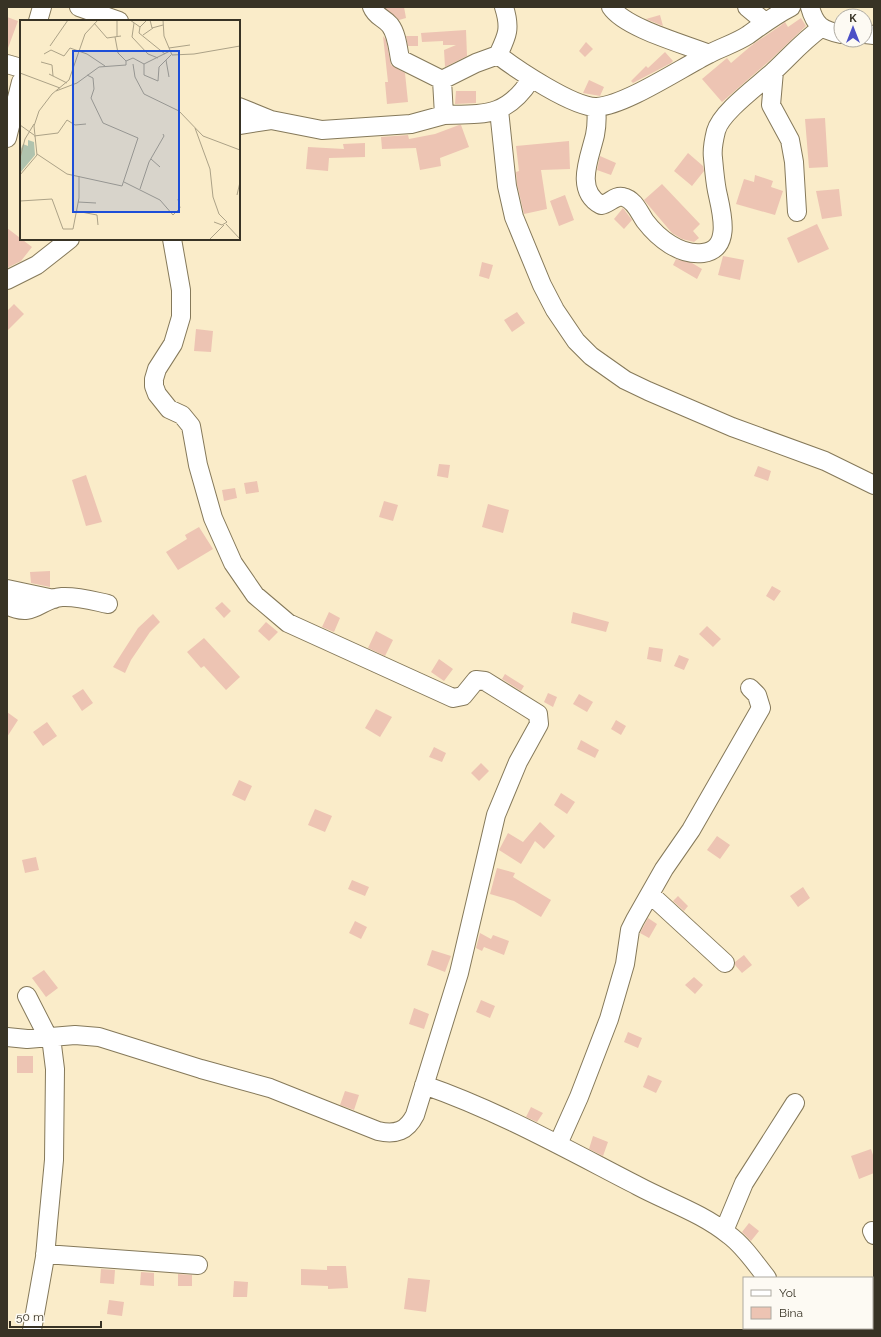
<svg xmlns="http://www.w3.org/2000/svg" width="881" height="1337" font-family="Raleway,sans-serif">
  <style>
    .building { fill: #edc4b3 }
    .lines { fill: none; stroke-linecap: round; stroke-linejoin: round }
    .minor-casing { stroke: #85795a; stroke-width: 20 }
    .minor { stroke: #fff; stroke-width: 18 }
    .inset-road { fill: none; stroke: #aca287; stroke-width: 1 }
    .view { fill: #1d4ed8; fill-opacity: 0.15; stroke: #1d4ed8; stroke-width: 2 }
    .inset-edge { fill: none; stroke: #383325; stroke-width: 2 }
  </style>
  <rect width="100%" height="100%" fill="#faecc9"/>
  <path class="building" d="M 384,7 L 404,7 L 406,18 L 399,20 Z
    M 660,15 L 663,26 L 646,19 Z
    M 7,17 L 18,21 L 8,48 L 7,48 Z
    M 801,18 L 806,26 L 767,63 L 722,102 L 702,79 L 727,58 L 731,63 L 752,45 L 780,26 L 785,22 L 788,27 Z
    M 466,30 L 467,56 L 445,67 L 444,50 L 456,45 L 443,45 L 443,41 L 422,42 L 421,33 Z
    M 383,36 L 386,40 L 391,65 L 405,73 L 408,102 L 387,104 L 385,82 L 388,82 L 387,73 Z
    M 406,36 L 418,36 L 418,46 L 408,46 Z
    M 586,42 L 593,49 L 585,57 L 579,51 Z
    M 665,52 L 673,61 L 671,63 L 633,83 L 631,81 L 646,66 L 648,68 Z
    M 589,80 L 604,87 L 600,96 L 583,93 Z
    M 456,91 L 476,91 L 476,103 L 455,104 Z
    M 825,118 L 828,167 L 809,168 L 805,119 Z
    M 459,125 L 461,125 L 469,147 L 440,158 L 441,166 L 420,170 L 416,148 L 382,149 L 381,137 L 408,135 L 409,139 L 435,134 Z
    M 569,141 L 570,169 L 541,170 L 547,209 L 524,214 L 517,184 L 516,172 L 519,171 L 516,146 Z
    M 365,143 L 365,157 L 329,158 L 328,171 L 306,169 L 308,147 L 344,149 L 343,144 Z
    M 688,153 L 703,166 L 704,171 L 692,186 L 674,171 Z
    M 600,156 L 616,163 L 611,175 L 597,170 Z
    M 755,175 L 773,181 L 771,187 L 783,191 L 775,215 L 736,204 L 744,179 L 754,182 Z
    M 662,184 L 700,224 L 693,231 L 699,238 L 694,242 L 682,239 L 672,233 L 644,200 Z
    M 839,189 L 842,216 L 822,219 L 816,191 Z
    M 565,195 L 574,220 L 559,226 L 550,201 Z
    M 623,208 L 632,220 L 624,229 L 614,219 Z
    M 817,224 L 829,249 L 798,263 L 787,238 Z
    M 7,228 L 32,247 L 21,261 L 7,268 Z
    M 723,256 L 744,260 L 740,280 L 718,275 Z
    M 676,259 L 692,263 L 702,269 L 697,279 L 673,265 Z
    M 482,262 L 493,265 L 489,279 L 479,276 Z
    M 14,304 L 24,314 L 7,331 L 7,311 Z
    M 517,312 L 525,323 L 512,332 L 504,320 Z
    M 196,329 L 213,331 L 211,352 L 194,351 Z
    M 439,464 L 450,465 L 448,478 L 437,476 Z
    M 758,466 L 771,471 L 768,481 L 754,476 Z
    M 86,475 L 102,522 L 86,526 L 72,480 Z
    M 257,481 L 259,492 L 246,494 L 244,483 Z
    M 235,488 L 237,498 L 224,501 L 222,490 Z
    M 384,501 L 398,505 L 393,521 L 379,517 Z
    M 488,504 L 509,510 L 503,533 L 482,527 Z
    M 199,527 L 213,549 L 178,570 L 166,552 L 187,539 L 185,535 Z
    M 50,571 L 50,587 L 31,583 L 30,572 Z
    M 772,586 L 781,591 L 774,601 L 766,596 Z
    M 222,602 L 231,611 L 224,618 L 215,608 Z
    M 329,612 L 340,618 L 334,632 L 322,627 Z
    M 573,612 L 609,622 L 606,632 L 571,623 Z
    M 153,614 L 160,622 L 150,632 L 131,660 L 125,673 L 113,667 L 138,628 Z
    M 266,622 L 278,632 L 269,641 L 258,631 Z
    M 707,626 L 721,639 L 713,647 L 699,634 Z
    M 376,631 L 393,640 L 385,656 L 368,648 Z
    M 204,638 L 240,677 L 226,690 L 204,666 L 201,668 L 187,652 Z
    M 649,647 L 663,649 L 661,662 L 647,659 Z
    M 679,655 L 689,659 L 684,670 L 674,666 Z
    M 439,659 L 453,669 L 444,681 L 431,672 Z
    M 505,674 L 524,686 L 521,691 L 502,679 Z
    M 83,689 L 93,703 L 82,711 L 72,696 Z
    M 548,693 L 557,697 L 553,707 L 544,702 Z
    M 579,694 L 593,702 L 587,712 L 573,704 Z
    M 376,709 L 392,717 L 380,737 L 365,728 Z
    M 7,712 L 18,720 L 7,737 Z
    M 616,720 L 626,726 L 621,735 L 611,729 Z
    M 47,722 L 57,736 L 43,746 L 33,732 Z
    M 581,740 L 599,750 L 595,758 L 577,749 Z
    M 434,747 L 446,753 L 442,762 L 429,757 Z
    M 481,763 L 489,771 L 479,781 L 471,773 Z
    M 239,780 L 252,786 L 245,801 L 232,795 Z
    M 561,793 L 575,802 L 567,814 L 554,805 Z
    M 315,809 L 332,816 L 325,832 L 308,825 Z
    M 540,822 L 555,836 L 544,849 L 535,841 L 521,864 L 499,850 L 508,833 L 523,842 Z
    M 717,836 L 730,845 L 720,859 L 707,850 Z
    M 36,857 L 39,870 L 25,873 L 22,860 Z
    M 497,868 L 515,873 L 513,877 L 551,900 L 541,917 L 514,901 L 490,894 Z
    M 352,880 L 369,887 L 365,896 L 348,889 Z
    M 803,887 L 810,898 L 798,907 L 790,896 Z
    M 678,896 L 688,906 L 684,911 L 673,901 Z
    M 648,918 L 657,924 L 649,938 L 640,933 Z
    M 355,921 L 367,927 L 361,939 L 349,933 Z
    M 480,933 L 491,939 L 493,935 L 509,941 L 504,955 L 484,947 L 482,951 L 476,948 Z
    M 432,950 L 451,956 L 445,972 L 427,965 Z
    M 744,955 L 752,965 L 742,973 L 735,965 L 735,962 Z
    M 44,970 L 58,988 L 46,997 L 32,978 Z
    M 694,977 L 703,985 L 695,994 L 685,985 Z
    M 481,1000 L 495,1006 L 490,1018 L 476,1012 Z
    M 414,1008 L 429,1014 L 424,1029 L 409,1024 Z
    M 628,1032 L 642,1038 L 638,1048 L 624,1042 Z
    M 17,1056 L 33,1056 L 33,1073 L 17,1073 Z
    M 648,1075 L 662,1081 L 656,1093 L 643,1087 Z
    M 345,1091 L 359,1095 L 354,1110 L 340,1105 Z
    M 531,1107 L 543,1113 L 537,1122 L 526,1117 Z
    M 593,1136 L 608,1142 L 603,1156 L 589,1149 Z
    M 871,1149 L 874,1158 L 874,1173 L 859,1179 L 851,1156 Z
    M 749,1223 L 759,1231 L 751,1241 L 742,1232 Z
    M 327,1266 L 346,1266 L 348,1288 L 328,1289 L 328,1286 L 301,1285 L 301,1269 L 327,1270 Z
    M 101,1269 L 115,1270 L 114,1284 L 100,1283 Z
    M 141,1272 L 154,1273 L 154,1286 L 140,1285 Z
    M 178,1274 L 192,1275 L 192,1286 L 178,1286 Z
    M 408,1278 L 430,1280 L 426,1312 L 404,1309 Z
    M 234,1281 L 248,1282 L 247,1297 L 233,1297 Z
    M 109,1300 L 124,1302 L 122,1316 L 107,1314 Z"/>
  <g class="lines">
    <defs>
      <path id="minor" d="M 79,7 L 119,21
        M 611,7 C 625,28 684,44 709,54
        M 747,7 L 765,22
        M 810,7 C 815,26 822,30 841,34
        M 38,21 L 42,7
        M 865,34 L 874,35
        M 498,55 C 507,36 511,29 504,7
        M 7,64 L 21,68
        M 774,71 L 771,105 L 790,140 L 794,162 L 797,212
        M 442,80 L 476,63 L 498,55 C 516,69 574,108 597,107 C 626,105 681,68 709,54 C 722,47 736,43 748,35 C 762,25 775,15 791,7
        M 239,107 L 271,120
        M 596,107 C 597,116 597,125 595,135 C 590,157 574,190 601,205 C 609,204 615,195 623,197 C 634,199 639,212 645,221 C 658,238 680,256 703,253 C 733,249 721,210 717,191 C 715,181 714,169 713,158 C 712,151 714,139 716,131 C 721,112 759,85 774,71 C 790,56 803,41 821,28
        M 499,110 L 507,186 L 514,217 L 542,285 L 555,310 L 576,341 L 591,356 L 625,380 L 648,391 L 732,427 L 825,461 L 874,485
        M 444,115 C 485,114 507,117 531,79
        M 239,125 L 271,120 L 322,130 L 411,124 L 444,115 L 442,80 L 400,59 C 398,49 397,34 390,25 C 383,17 376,17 372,7
        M 7,138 L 21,82
        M 7,280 L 37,265 L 70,239
        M 7,589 L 54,599
        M 7,605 C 34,619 39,599 62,597 C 77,596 94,601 108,604
        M 651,895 L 725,963
        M 27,996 L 52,1045 L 55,1069 L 54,1160 L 48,1223 L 45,1257 L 32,1330
        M 7,1037 L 27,1039 L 75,1035 L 99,1037 L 201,1069 L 270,1088 L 378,1131 C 396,1135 407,1131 415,1115 L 459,973 L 496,815 L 518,762 L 539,724 L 538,714 L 485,681 L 476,680 L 463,696 L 453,698 L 288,623 L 255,595 L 233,563 L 213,518 L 198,465 L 191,426 L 182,415 L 169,409 L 157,394 L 154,386 L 154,379 L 157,369 L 173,344 L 181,317 L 181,290 L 172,239
        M 424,1085 C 499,1111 568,1150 638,1186 C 668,1202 702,1213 729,1235 C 744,1246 755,1263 767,1278
        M 558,1144 L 579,1097 L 609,1019 L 625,964 L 630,930 L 635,920 L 664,869 L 691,830 L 761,708 L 757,695 L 750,688
        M 724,1231 L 744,1183 L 795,1103
        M 872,1231 L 874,1235
        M 45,1254 L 198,1265
        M 806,1328 L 807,1330
        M 873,1330 L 874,1328"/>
    </defs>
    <use href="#minor" class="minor-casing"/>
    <use href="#minor" class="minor"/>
  </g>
  <g transform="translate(20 20)">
    <rect width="220" height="220" fill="#faecc9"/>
    <path d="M 8,120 L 14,122 L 15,135 L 0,153 L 0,131 L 3,124 L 8,126 Z" fill="#b0c3ae"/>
    <path class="inset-road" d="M 110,0 L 120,7 L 127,0M 130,0 L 132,8 L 143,5M 143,0 L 144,16 L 152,35 L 174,34 L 220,26M 74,3 L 87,18 L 101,16M 114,3 L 112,17 L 128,34 L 138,38M 120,7 L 119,13 L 145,34M 123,15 L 133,8M 97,17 L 97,0M 30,26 L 48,0M 149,28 L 170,25M 24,34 L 31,30 L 44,36 L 50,28 L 67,34 L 85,46M 146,40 L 149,57M 106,41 L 113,38 L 124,44 L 150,31M 21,42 L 32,45 L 33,56M 113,44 L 115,57 L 124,74 L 159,91 L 183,116 L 220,130M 124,44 L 124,55 L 138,61 L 139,47 L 151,35M 0,53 L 40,68M 29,54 L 47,63M 36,71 L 57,63 L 79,47 L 106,45 L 106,41 L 98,33 L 95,17M 0,105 L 14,115M 175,108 L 190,149 L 193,177 L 199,194 L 207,202 L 202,205 L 194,202M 14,116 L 38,113 L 47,100 L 55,105 L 66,104M 17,134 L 47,154 L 102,166 L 118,118 L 83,103 L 71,78 L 74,69 L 73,58 L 67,55M 0,138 L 5,119 L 14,104M 131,139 L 140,147M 0,155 L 17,135 L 14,106 L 19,91 L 32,74 L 49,60 L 65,14 L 78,0M 104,162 L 140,180 L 153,195 L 160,188 L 158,179M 120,169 L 129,142 L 144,116 L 143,114M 217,175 L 220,162M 0,181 L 32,179 L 43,209 L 53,209 L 59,178 L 59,156M 58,182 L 76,183M 56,191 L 77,195 L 78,205M 206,204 L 220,219M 189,220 L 204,205"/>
    <path class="view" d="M 53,31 L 159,31 L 159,192 L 53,192 Z"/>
    <rect width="220" height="220" class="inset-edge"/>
  </g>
  <rect width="881" height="1337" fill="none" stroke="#383325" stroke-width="16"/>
  <rect x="743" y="1277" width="130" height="52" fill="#fdfaf3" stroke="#aeaaa1"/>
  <rect x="751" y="1290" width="20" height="6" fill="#ffffff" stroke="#aeaaa1"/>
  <text x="779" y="1297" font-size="12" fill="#383325">Yol</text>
  <rect x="751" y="1307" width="20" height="12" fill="#edc4b3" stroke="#aeaaa1"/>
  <text x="779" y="1317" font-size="12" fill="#383325">Bina</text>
  <g transform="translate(853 28)"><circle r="19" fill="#fdfaf3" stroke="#aeaaa1"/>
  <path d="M0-3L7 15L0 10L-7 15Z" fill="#4c50c6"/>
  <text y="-6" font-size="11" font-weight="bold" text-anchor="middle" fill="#383325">K</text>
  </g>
  <path d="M10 1321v6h91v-6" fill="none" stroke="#383325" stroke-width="2"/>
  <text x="16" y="1321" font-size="12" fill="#383325" stroke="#fdfaf3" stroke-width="3" paint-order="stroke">50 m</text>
</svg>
